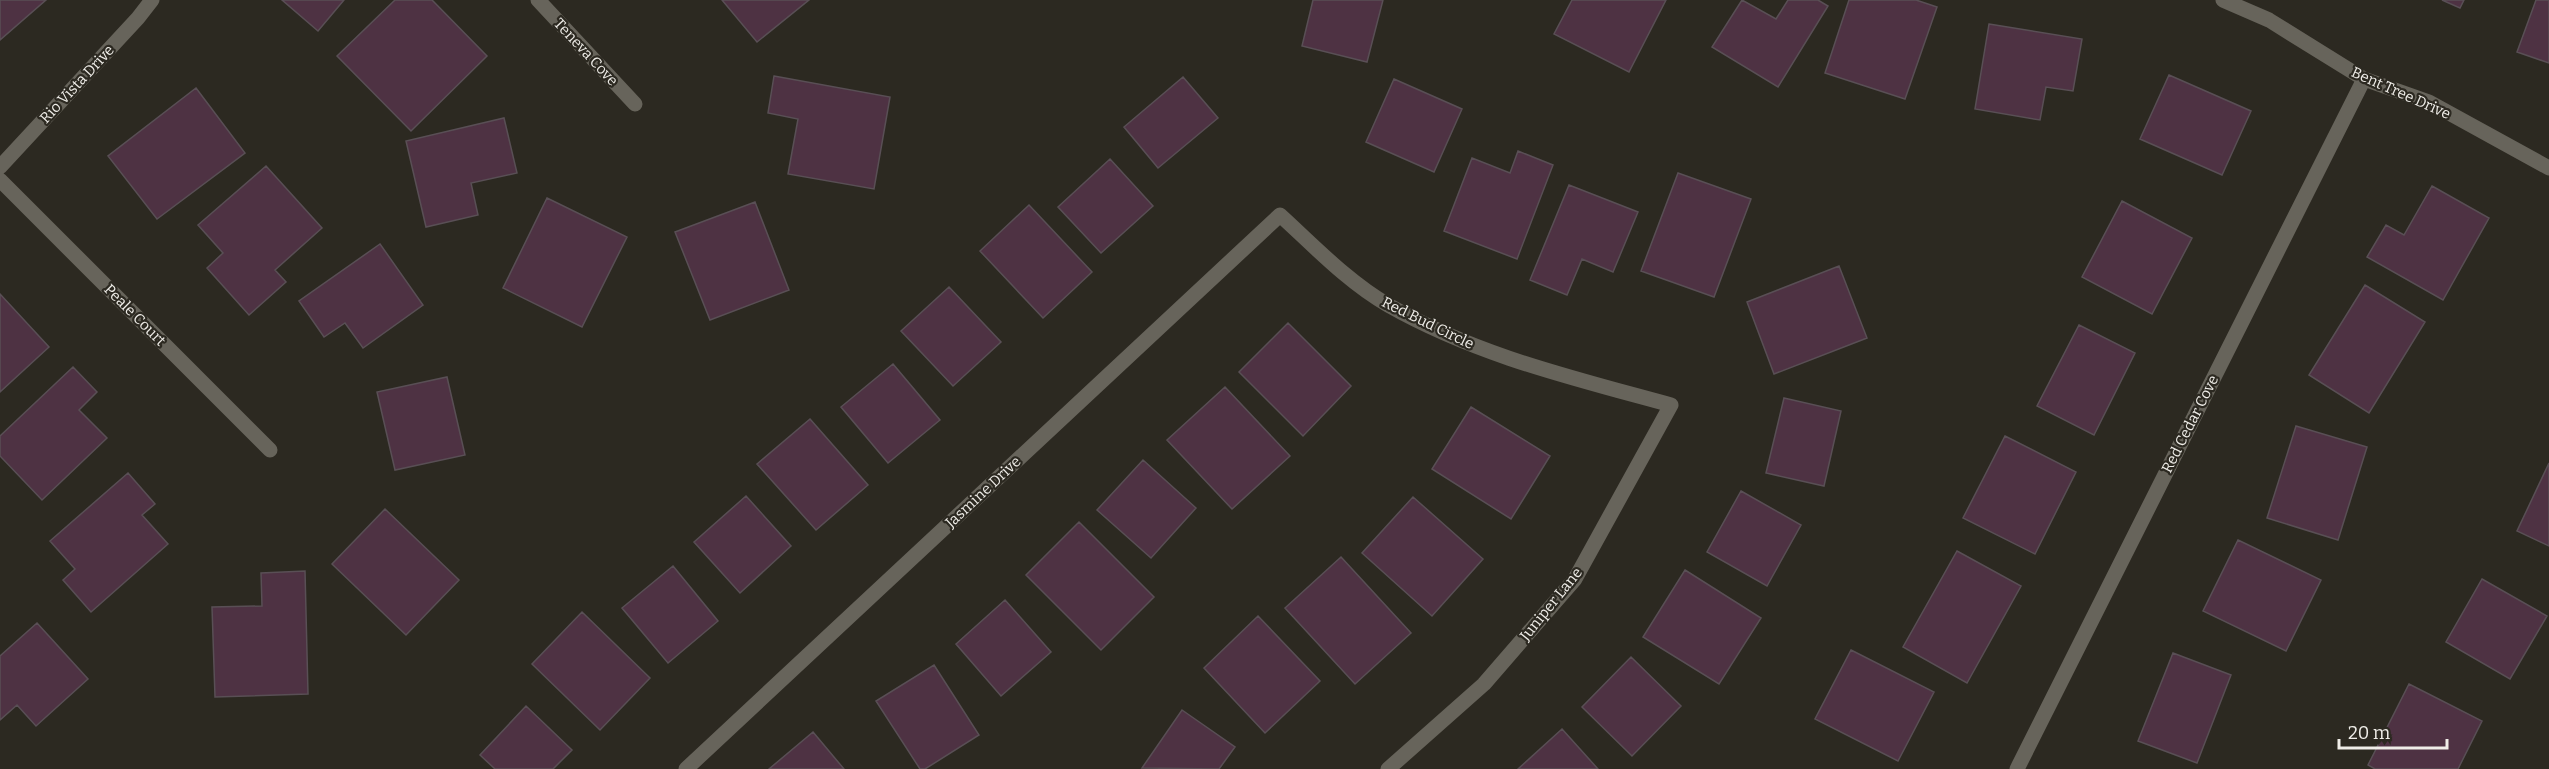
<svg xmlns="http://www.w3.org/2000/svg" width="2549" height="769" font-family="Bitter,serif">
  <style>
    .building { fill: #4e3243; stroke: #594f55; stroke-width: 1.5 }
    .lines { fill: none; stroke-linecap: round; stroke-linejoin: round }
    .minor { stroke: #67645b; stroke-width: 15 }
    .labels { text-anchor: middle; stroke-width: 4.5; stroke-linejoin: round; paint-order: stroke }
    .street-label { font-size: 15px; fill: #efede8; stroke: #2c2921 }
  </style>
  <rect width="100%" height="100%" fill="#2c2921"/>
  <path class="building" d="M 0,0 L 46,0 L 0,40 Z
    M 282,0 L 344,0 L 318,31 Z
    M 395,0 L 432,0 L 487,56 L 411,131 L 337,56 Z
    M 722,0 L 809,0 L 757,42 Z
    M 1313,0 L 1383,0 L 1367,62 L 1302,46 Z
    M 1572,0 L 1666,0 L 1629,72 L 1554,34 Z
    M 1742,0 L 1776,19 L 1788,0 L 1818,0 L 1828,6 L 1778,87 L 1712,47 Z
    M 1849,0 L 1916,0 L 1937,7 L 1905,99 L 1825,73 Z
    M 2442,0 L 2464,0 L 2460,8 Z
    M 2536,0 L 2549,0 L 2549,63 L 2517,52 Z
    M 1989,24 L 2082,39 L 2073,91 L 2046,87 L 2040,120 L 1975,109 Z
    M 2169,75 L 2251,111 L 2222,175 L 2140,139 Z
    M 774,76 L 890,97 L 874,189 L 788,174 L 798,119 L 768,113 Z
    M 1183,77 L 1218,118 L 1158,168 L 1124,127 Z
    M 1394,79 L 1462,109 L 1434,172 L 1366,142 Z
    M 196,88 L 245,153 L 157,219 L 108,156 Z
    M 504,118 L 517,173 L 471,183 L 478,215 L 426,227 L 406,141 Z
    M 1518,151 L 1553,165 L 1517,259 L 1444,231 L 1472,158 L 1510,173 Z
    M 1110,159 L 1153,206 L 1101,253 L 1058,207 Z
    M 266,166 L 322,228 L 275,270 L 286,282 L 249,315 L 207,268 L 223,253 L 198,225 Z
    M 1678,173 L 1751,199 L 1714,297 L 1641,271 Z
    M 1569,185 L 1638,212 L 1613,272 L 1582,259 L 1567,295 L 1530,280 Z
    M 2432,186 L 2489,218 L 2443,300 L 2367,257 L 2386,225 L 2404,235 Z
    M 547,198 L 627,237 L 582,327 L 503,288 Z
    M 2122,201 L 2192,238 L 2152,314 L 2082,277 Z
    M 755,202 L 789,290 L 710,320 L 675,232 Z
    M 1029,205 L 1092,272 L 1043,318 L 980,251 Z
    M 380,244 L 423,305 L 363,348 L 345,323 L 324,337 L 299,301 Z
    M 1839,266 L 1867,338 L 1774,374 L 1747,302 Z
    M 2365,285 L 2425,322 L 2369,413 L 2309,375 Z
    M 949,287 L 1001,342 L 953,386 L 901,331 Z
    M 0,294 L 49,347 L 0,392 Z
    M 1288,323 L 1351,386 L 1303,436 L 1239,372 Z
    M 2079,325 L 2135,353 L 2094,435 L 2037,406 Z
    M 893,364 L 940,420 L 888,463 L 841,407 Z
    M 73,367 L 97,392 L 79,410 L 107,438 L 42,500 L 0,456 L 0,436 Z
    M 447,377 L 465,455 L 395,470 L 377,392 Z
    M 1225,387 L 1290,456 L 1232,509 L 1167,440 Z
    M 1784,398 L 1841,411 L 1824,486 L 1766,473 Z
    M 1471,407 L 1550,456 L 1511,519 L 1432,469 Z
    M 810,419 L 868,485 L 816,530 L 757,464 Z
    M 2296,426 L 2367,447 L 2338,540 L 2267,518 Z
    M 2005,436 L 2076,472 L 2035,554 L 1963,518 Z
    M 1143,460 L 1196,508 L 1151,558 L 1097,510 Z
    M 2549,463 L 2549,546 L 2517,531 Z
    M 128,473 L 155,504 L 142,515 L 168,544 L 91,612 L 63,580 L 75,569 L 50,541 Z
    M 1741,491 L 1801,525 L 1767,586 L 1707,552 Z
    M 746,496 L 791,546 L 740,593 L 694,542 Z
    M 1413,497 L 1483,559 L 1432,616 L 1362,553 Z
    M 385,509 L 459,580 L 406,635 L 332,564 Z
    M 1079,522 L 1154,597 L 1101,650 L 1026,575 Z
    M 2238,540 L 2321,580 L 2286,651 L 2203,611 Z
    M 1957,551 L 2021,586 L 1967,683 L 1903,647 Z
    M 1341,557 L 1411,633 L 1355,684 L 1285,608 Z
    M 673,566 L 718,621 L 668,663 L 622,608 Z
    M 1685,570 L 1761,618 L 1719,684 L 1643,637 Z
    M 305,571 L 308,694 L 215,697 L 212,607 L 262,606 L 261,573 Z
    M 2482,579 L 2547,616 L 2510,679 L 2446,642 Z
    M 1005,600 L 1051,652 L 1001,696 L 956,644 Z
    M 582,612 L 650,678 L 600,730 L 532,664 Z
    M 1258,616 L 1320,681 L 1265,733 L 1204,668 Z
    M 37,623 L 88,679 L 36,726 L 17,705 L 0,720 L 0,656 Z
    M 1851,650 L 1934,692 L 1898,761 L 1815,719 Z
    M 2173,653 L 2231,675 L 2197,763 L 2138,741 Z
    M 1631,657 L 1681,706 L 1632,756 L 1582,707 Z
    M 934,665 L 979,735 L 925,769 L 920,769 L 876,701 Z
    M 2409,684 L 2482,721 L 2458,769 L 2375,769 L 2368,765 Z
    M 526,706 L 572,750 L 553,769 L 495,769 L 480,755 Z
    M 1182,710 L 1235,747 L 1219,769 L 1142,768 Z
    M 1562,729 L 1598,769 L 1518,769 Z
    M 813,732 L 844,769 L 769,769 Z"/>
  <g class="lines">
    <path class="minor" d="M 538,0 L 635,104
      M 2223,0 L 2269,20 L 2364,79 L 2429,102 L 2549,168
      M 0,167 L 138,18 L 152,0
      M 0,180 L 270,450
      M 686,769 L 1280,215 C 1314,246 1348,282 1388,305 C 1478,356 1573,378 1671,405 L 1575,579 L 1484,684 L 1388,769
      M 2017,769 L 2364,79"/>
  </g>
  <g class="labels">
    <g class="street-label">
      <text transform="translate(586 52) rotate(47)" y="5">Teneva Cove</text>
      <text transform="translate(77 84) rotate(-47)" y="5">Rio Vista Drive</text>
      <text transform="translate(2401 93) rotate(24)" y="5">Bent Tree Drive</text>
      <text transform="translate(135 315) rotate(45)" y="5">Peale Court</text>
      <text transform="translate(1428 323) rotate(26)" y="5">Red Bud Circle</text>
      <text transform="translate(2190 424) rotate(-63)" y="5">Red Cedar Cove</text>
      <text transform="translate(983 492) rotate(-43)" y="5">Jasmine Drive</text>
      <text transform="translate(1551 604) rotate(-51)" y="5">Juniper Lane</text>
    </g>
  </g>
  <path d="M2339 739v9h108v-9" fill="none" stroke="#efede8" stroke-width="3"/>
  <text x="2348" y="739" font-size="18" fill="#efede8" stroke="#2c2921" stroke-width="4.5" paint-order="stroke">20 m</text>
</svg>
